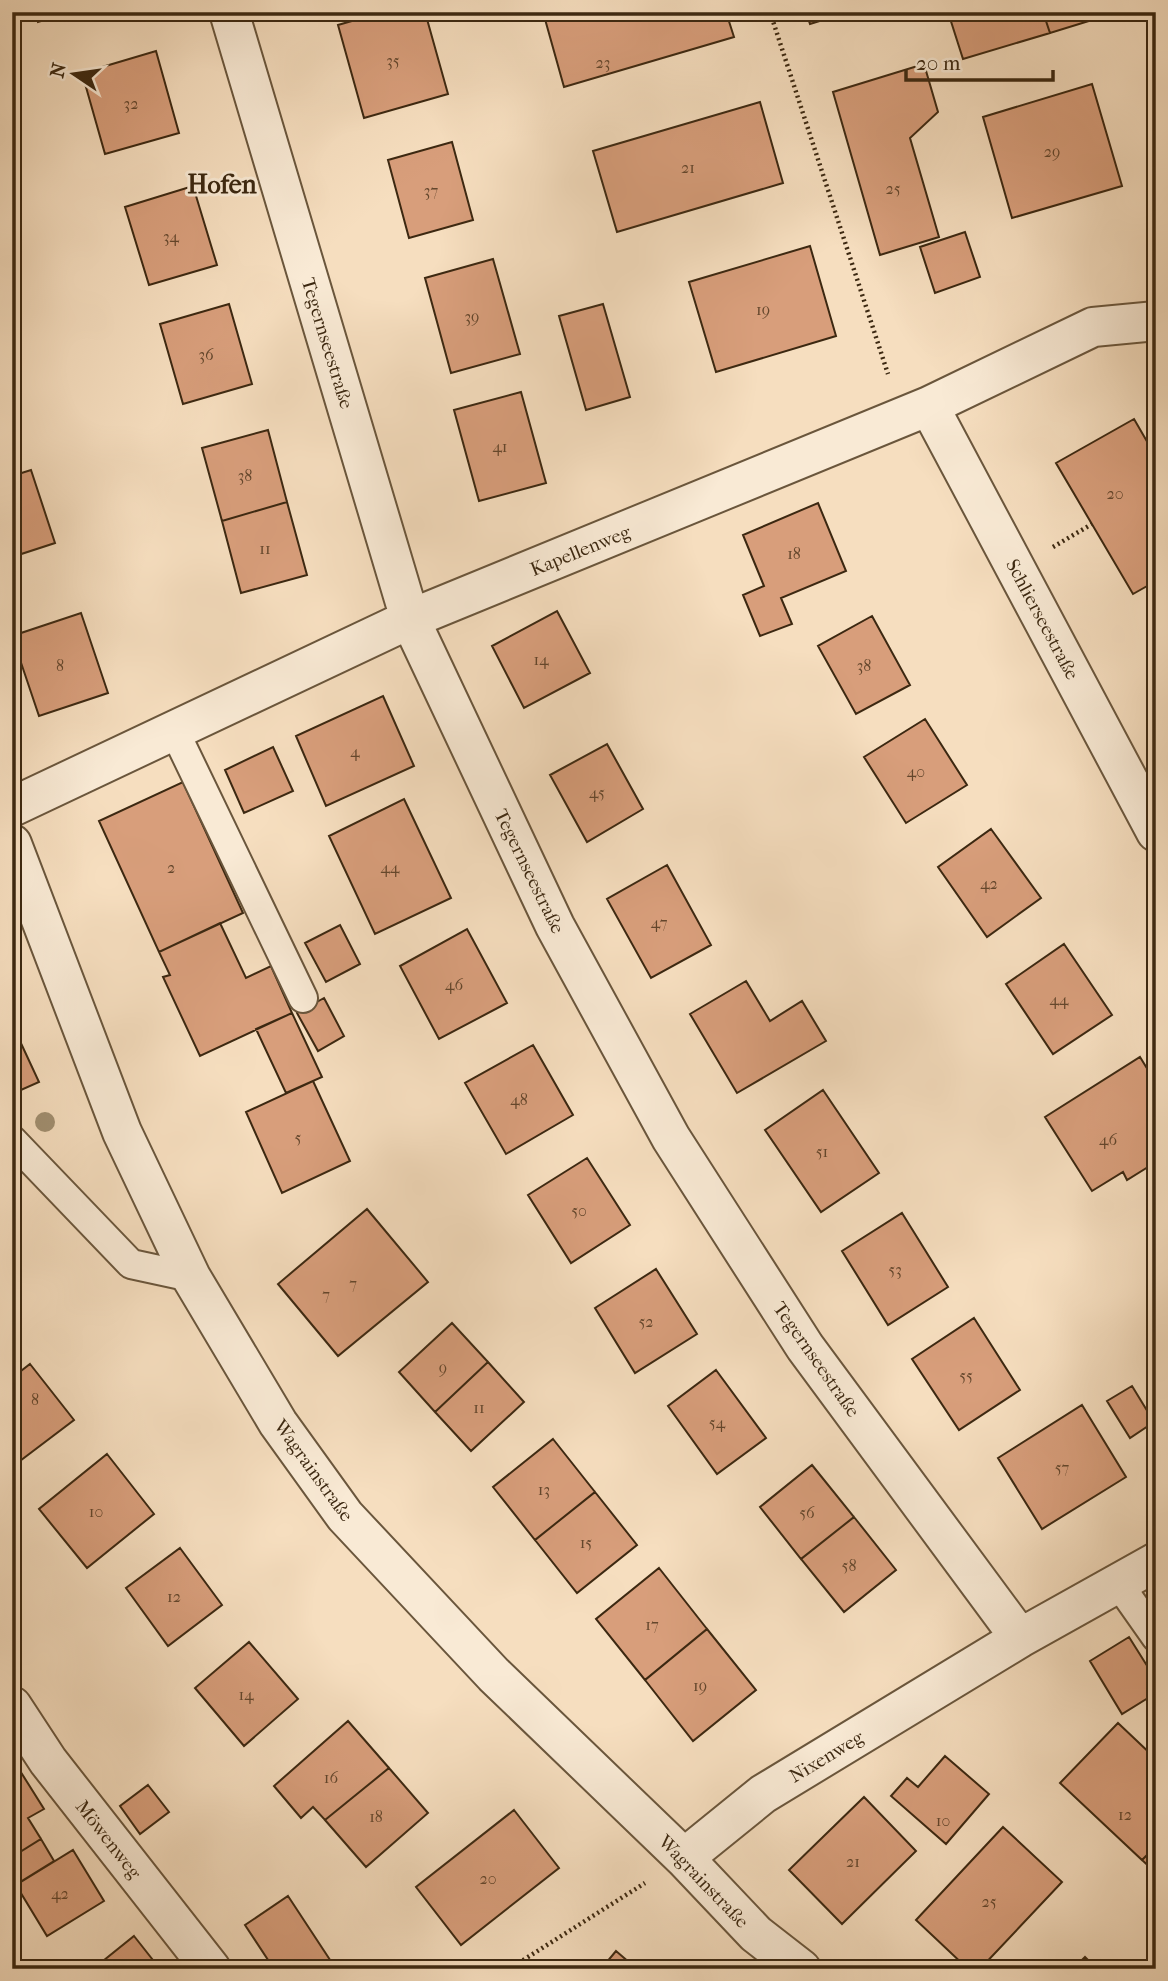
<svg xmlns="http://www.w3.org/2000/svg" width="1168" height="1981" font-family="'IM FELL French Canon',serif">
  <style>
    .building { fill: #d89e7b; stroke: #3c2811; stroke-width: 2 }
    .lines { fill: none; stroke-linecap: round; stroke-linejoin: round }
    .service-casing { stroke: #6a563c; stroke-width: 32 }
    .minor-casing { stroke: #6a563c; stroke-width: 42 }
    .path { stroke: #3c2811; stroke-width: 4.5; stroke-dasharray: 2 3.5; stroke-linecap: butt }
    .service { stroke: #f9ead5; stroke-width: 28 }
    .minor { stroke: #f9ead5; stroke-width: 38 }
    .tree { fill: #a18f71 }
    .labels { text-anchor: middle; stroke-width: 6; stroke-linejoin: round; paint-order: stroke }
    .number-label { font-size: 16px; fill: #63462c }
    .street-label { font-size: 19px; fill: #3c2811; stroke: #f9ead5 }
    .district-label { font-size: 26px; font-weight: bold; fill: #3c2811; stroke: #f9ead5 }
  </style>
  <rect width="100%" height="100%" fill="#f6debf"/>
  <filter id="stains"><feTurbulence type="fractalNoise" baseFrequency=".00286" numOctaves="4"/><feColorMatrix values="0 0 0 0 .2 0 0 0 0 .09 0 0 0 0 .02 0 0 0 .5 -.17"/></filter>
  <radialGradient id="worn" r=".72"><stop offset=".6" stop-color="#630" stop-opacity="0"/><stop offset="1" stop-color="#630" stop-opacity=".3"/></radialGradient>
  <path class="building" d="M 36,12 L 71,12 L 38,22 Z
    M 383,12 L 425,12 L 448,94 L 364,118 L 338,25 Z
    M 543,12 L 726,12 L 734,37 L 564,87 Z
    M 806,12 L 849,12 L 810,24 Z
    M 948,12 L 1043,12 L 1050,33 L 963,59 Z
    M 1043,12 L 1118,12 L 1050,33 Z
    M 156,51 L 179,133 L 105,154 L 82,73 Z
    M 924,64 L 938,112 L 910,138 L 939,237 L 880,255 L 833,92 Z
    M 1092,84 L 1122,186 L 1012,218 L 983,117 Z
    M 760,102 L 783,183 L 617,232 L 593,151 Z
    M 452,142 L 473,220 L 409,238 L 388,160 Z
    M 193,186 L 217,265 L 149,285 L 125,207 Z
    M 965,232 L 980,277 L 935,293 L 920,247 Z
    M 810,246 L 836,336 L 716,372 L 689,282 Z
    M 493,259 L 520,354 L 451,373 L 425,278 Z
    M 229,304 L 252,384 L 183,404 L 160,324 Z
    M 603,304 L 630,397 L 586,410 L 559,316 Z
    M 521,392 L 546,483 L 479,501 L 454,410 Z
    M 1134,419 L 1156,457 L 1156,581 L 1133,594 L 1056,463 Z
    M 268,430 L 287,502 L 222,521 L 202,448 Z
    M 31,470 L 55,543 L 12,557 L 12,476 Z
    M 287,502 L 307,575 L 241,593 L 222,521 Z
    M 818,503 L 846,571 L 781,598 L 792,624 L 760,636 L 743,595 L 764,586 L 743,535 Z
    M 557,611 L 590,673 L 524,708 L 492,646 Z
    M 81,613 L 108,693 L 39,716 L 12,636 Z
    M 872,616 L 910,685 L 856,714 L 818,646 Z
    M 383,696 L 414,766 L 326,806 L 296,736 Z
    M 925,719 L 967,785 L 906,823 L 864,757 Z
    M 607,744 L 643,809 L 587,842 L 550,775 Z
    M 273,747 L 293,791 L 244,813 L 225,770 Z
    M 183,782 L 243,913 L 159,952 L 99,821 Z
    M 404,799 L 451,898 L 375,934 L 329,836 Z
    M 991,829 L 1041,898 L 987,937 L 938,867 Z
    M 667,865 L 711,945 L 651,978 L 607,899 Z
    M 220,923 L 246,978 L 271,966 L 292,1013 L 200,1056 L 163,977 L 170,975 L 159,952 Z
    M 340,925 L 360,964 L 326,982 L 305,943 Z
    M 467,929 L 507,1003 L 439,1039 L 400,966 Z
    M 1064,944 L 1112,1015 L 1053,1054 L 1006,984 Z
    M 746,981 L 770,1021 L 802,1001 L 826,1041 L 737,1093 L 690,1014 Z
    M 324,998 L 344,1036 L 318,1051 L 297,1013 Z
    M 292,1013 L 322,1077 L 286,1093 L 256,1029 Z
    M 19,1039 L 39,1082 L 12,1094 L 12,1042 Z
    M 533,1045 L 573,1115 L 506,1154 L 465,1083 Z
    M 1140,1057 L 1156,1083 L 1156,1162 L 1127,1180 L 1123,1172 L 1092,1191 L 1045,1117 Z
    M 313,1081 L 350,1161 L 282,1193 L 246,1112 Z
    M 823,1090 L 879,1173 L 821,1212 L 765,1130 Z
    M 587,1158 L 630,1225 L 571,1263 L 528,1195 Z
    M 367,1209 L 428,1282 L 338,1356 L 278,1284 Z
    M 902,1213 L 948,1287 L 888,1325 L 842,1251 Z
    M 656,1269 L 697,1334 L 635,1373 L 595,1308 Z
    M 974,1318 L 1020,1390 L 959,1430 L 912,1359 Z
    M 452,1323 L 488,1362 L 435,1412 L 399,1372 Z
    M 488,1362 L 524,1402 L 471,1451 L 435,1412 Z
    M 30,1364 L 74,1420 L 12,1467 L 12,1378 Z
    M 716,1370 L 766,1438 L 717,1474 L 668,1406 Z
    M 1132,1386 L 1154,1422 L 1130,1438 L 1107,1401 Z
    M 1082,1405 L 1126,1477 L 1042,1529 L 998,1458 Z
    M 553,1439 L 595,1492 L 535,1540 L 493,1487 Z
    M 107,1454 L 154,1514 L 87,1568 L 39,1509 Z
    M 812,1465 L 854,1517 L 801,1559 L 760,1507 Z
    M 595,1492 L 637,1545 L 577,1593 L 535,1540 Z
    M 854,1517 L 896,1570 L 844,1612 L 801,1559 Z
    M 180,1548 L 222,1605 L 168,1646 L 126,1588 Z
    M 659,1568 L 707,1629 L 645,1680 L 596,1619 Z
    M 707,1629 L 756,1690 L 693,1741 L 645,1680 Z
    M 1129,1637 L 1156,1680 L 1156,1693 L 1122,1714 L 1090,1661 Z
    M 249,1642 L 298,1699 L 244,1746 L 195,1688 Z
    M 348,1721 L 389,1768 L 325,1820 L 313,1807 L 301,1818 L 274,1786 Z
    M 1118,1723 L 1156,1759 L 1156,1846 L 1142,1860 L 1060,1783 Z
    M 945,1756 L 989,1794 L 946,1844 L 891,1796 L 907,1778 L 918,1787 Z
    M 12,1758 L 44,1809 L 28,1818 L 41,1839 L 12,1857 Z
    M 389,1768 L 428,1813 L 366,1867 L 325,1820 Z
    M 148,1785 L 169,1812 L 140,1834 L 120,1806 Z
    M 864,1797 L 916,1851 L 842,1924 L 789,1870 Z
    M 514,1810 L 559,1868 L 461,1945 L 416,1887 Z
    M 1003,1827 L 1062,1882 L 980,1969 L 968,1969 L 916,1920 Z
    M 41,1839 L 54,1861 L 12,1887 L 12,1857 Z
    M 1156,1846 L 1156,1873 L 1142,1860 Z
    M 73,1850 L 104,1901 L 47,1936 L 16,1885 Z
    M 288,1896 L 336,1969 L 274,1969 L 245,1925 Z
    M 134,1936 L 160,1969 L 93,1969 Z
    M 616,1951 L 637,1969 L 601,1969 Z
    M 1085,1957 L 1097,1969 L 1073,1969 Z"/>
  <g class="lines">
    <defs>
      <path id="service" d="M 174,730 L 303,998
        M 12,1140 L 131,1264 L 191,1277
        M 1118,1583 L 1156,1637"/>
      <path id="minor" d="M 229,12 L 410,619 L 555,926 L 671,1138 L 805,1347 L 1020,1638
        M 929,406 L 1156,832
        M 12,807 L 410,619 L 929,406 L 1093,327 L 1156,321
        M 12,844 L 122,1132 L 191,1277 L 278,1423 L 345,1516 L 494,1675 L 684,1858 L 756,1934 L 801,1969
        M 12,1706 L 48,1761 L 211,1969
        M 684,1858 L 763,1794 L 1020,1638 L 1156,1562"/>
    </defs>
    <use href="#service" class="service-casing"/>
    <use href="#minor" class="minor-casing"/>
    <path class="path" d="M 770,12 L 888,374
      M 1053,547 L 1092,524
      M 509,1969 L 645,1883"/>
    <use href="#service" class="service"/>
    <use href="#minor" class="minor"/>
  </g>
  <circle class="tree" cx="45" cy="1122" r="10"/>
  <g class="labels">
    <g class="number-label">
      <text x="393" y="66">35</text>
      <text x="603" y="68">23</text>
      <text x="131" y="109">32</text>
      <text x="1052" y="157">29</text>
      <text x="688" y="173">21</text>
      <text x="893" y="194">25</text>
      <text x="431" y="196">37</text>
      <text x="171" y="242">34</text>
      <text x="763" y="315">19</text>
      <text x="472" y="322">39</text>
      <text x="206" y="360">36</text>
      <text x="500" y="452">41</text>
      <text x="245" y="481">38</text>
      <text x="1115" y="499">20</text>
      <text x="265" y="554">11</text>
      <text x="794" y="559">18</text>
      <text x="541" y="665">14</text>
      <text x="60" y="671">8</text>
      <text x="864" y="671">38</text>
      <text x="355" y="757">4</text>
      <text x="916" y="777">40</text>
      <text x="597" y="798">45</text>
      <text x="171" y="873">2</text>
      <text x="390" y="873">44</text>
      <text x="989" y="889">42</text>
      <text x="659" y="928">47</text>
      <text x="454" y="990">46</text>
      <text x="1059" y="1005">44</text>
      <text x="519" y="1105">48</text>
      <text x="298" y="1143">5</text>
      <text x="1108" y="1145">46</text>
      <text x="822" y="1157">51</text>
      <text x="579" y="1216">50</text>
      <text x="895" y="1275">53</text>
      <text x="353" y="1289">7</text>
      <text x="326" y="1300">7</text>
      <text x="646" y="1327">52</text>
      <text x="443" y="1373">9</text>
      <text x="966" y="1381">55</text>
      <text x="35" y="1405">8</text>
      <text x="479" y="1413">11</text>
      <text x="717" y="1428">54</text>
      <text x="1062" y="1473">57</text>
      <text x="544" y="1495">13</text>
      <text x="96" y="1517">10</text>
      <text x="807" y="1518">56</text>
      <text x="586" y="1548">15</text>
      <text x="849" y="1571">58</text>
      <text x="174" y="1602">12</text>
      <text x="652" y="1630">17</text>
      <text x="700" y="1691">19</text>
      <text x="246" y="1700">14</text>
      <text x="331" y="1783">16</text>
      <text x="1125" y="1820">12</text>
      <text x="376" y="1822">18</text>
      <text x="943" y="1826">10</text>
      <text x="853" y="1867">21</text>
      <text x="488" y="1884">20</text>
      <text x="60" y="1899">42</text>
      <text x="989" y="1907">25</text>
    </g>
    <g class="street-label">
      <text transform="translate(328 343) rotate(73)" y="7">Tegernseestraße</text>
      <text transform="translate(580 550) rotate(-22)" y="7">Kapellenweg</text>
      <text transform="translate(1043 619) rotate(62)" y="7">Schlierseestraße</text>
      <text transform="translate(530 871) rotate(64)" y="7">Tegernseestraße</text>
      <text transform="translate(817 1359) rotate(55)" y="7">Tegernseestraße</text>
      <text transform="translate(314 1470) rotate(54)" y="7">Wagrainstraße</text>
      <text transform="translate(826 1756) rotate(-31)" y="7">Nixenweg</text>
      <text transform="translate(109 1839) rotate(52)" y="7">Möwenweg</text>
      <text transform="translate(704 1881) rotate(46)" y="7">Wagrainstraße</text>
    </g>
    <g class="district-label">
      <text x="222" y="193">Hofen</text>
    </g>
  </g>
  <rect width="1168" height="1981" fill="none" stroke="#f6debf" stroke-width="42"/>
  <rect x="14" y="14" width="1140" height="1953" fill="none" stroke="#3c2811" stroke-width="3.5"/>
  <rect x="21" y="21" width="1126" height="1939" fill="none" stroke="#3c2811" stroke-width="2"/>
  <g transform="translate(74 74) rotate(283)" stroke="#f9ead5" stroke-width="5" paint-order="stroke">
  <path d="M0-5L12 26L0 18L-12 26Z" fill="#3c2811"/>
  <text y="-10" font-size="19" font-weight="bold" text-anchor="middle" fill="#3c2811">N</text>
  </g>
  <path d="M906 70v10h147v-10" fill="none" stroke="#3c2811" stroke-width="3.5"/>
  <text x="916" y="70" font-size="21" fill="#3c2811" stroke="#f9ead5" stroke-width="5" paint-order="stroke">20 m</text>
  <rect width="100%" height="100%" filter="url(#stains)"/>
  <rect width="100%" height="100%" fill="url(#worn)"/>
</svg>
